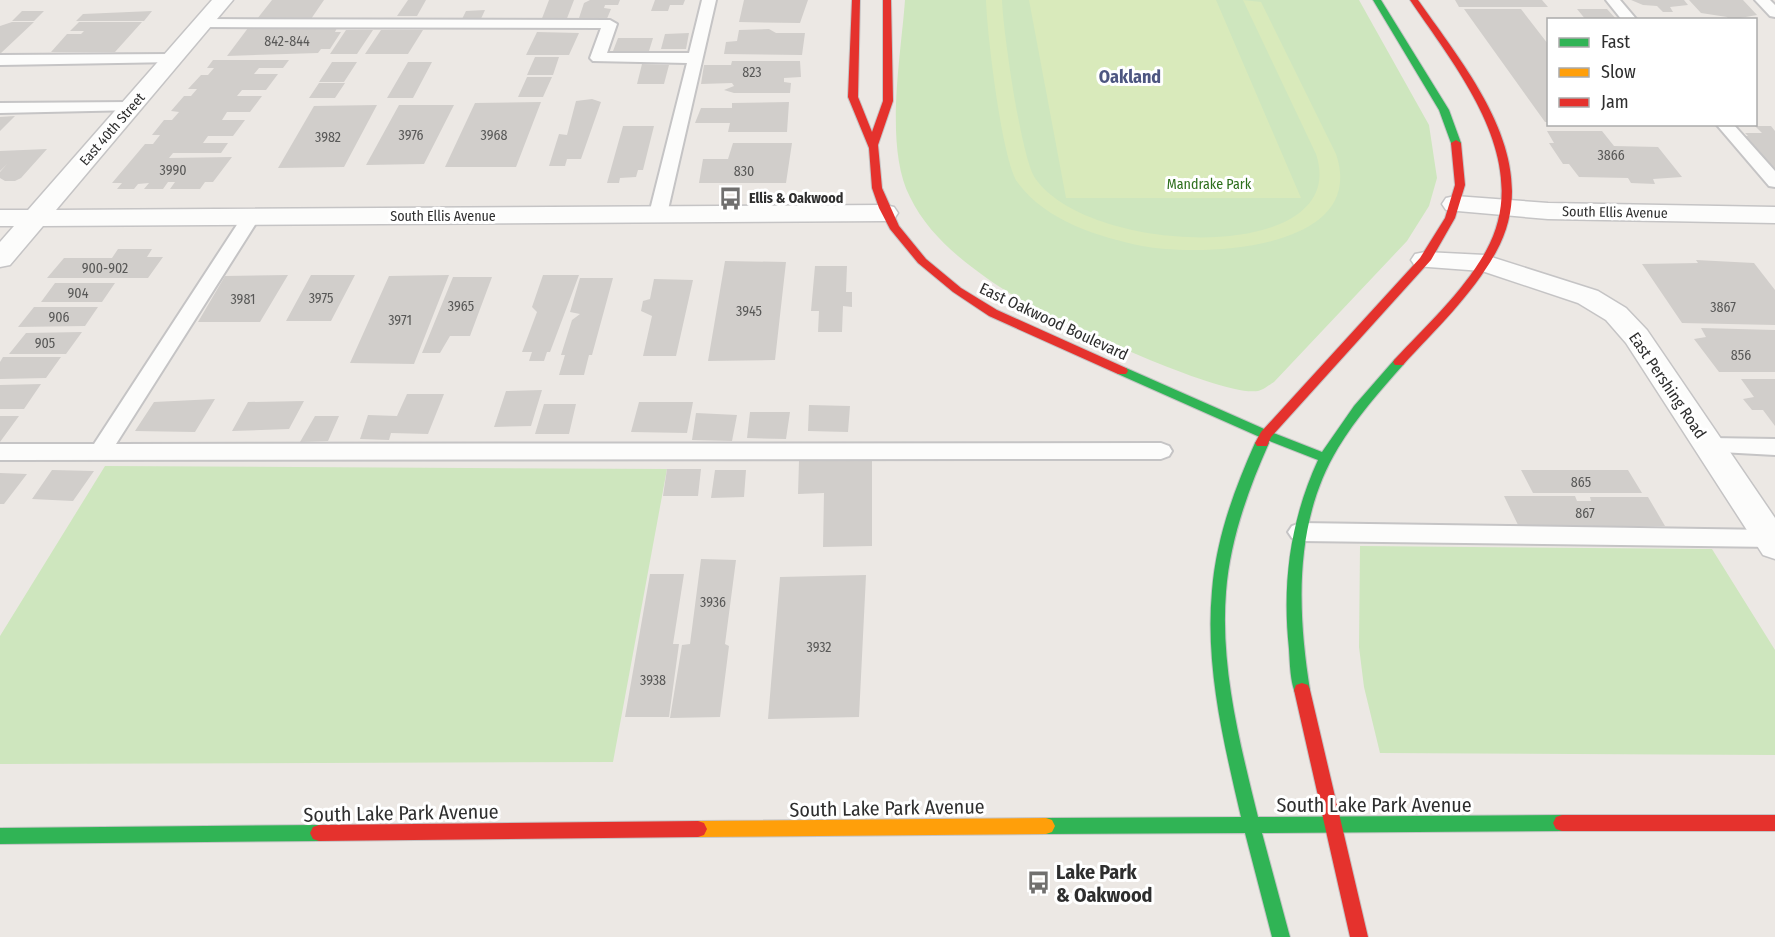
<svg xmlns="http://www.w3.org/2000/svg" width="1775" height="937" font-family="'Fira Sans Condensed',sans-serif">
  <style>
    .green { fill: #cee6be }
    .pitch { fill: #d9eabb }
    .building { fill: #d1cecb }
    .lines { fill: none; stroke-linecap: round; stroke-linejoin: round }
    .lane-casing { stroke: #c5c4c5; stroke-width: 4 }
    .street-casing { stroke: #c5c4c5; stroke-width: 3 }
    .fast-casing { stroke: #c5c4c5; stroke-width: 2 }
    .slow-casing { stroke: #c5c4c5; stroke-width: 2 }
    .jam-casing { stroke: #c5c4c5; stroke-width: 2 }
    .lane { fill: #fcfcfb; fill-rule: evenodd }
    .street { fill: #fcfcfb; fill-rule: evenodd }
    .fast { fill: #30b455; fill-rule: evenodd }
    .slow { fill: #ff9f0a; fill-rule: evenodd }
    .jam { fill: #e5322d; fill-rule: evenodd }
    .labels { text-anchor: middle; stroke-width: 6; stroke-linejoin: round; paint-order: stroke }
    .number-label { font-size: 14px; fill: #585857 }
    .far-street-label { font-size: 14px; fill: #2e2e2e; stroke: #fff }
    .far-park-label { font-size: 14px; fill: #2c6e1b; stroke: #fff }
    .far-poi-label { font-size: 14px; font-weight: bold; fill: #2e2e2e; stroke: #fff; text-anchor: start }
    .street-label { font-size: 16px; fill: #2e2e2e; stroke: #fff }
    .far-district-label { font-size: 18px; font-weight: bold; fill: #4d5680; stroke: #fff }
    .near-street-label { font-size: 20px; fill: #2e2e2e; stroke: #fff }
    .near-poi-label { font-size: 20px; font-weight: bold; fill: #2e2e2e; stroke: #fff; text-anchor: start }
  </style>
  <rect width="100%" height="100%" fill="#ece8e4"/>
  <path class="green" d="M 905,0 L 1359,0 L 1429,125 L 1437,178 L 1429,206 L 1407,241 L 1274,382 C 1269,385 1263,390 1258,391 C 1222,397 1076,328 1038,309 C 1010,295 982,276 958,256 C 939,240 921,220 910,197 C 884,147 901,56 905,0 Z
    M 105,466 L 667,469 L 613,762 L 0,764 L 0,636 Z
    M 1360,546 L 1712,549 L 1775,650 L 1775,755 L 1380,753 L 1364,687 L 1359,647 Z"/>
  <path class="pitch" d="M 986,0 L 1002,0 C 1003,30 1021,157 1035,178 C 1089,257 1353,265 1316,154 L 1243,0 L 1261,2 L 1336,154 C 1369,251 1201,257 1142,246 C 1099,237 1046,221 1018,183 C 1002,161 987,33 986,0 Z
    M 1029,0 L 1216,0 L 1301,198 L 1066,198 Z"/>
  <path class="building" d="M 272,0 L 324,0 L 311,19 L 257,19 Z
    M 408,0 L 426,0 L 417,16 L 397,16 Z
    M 549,0 L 574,0 L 566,21 L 541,21 Z
    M 590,0 L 620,0 L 618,5 L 605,5 L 604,8 L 611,9 L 606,21 L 578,21 L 584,3 Z
    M 655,0 L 685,0 L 683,5 L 670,5 L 668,11 L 651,11 Z
    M 744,0 L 808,0 L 800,23 L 739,22 Z
    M 1455,0 L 1542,0 L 1548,7 L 1459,7 Z
    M 1631,0 L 1684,0 L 1688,5 L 1670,7 L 1673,12 L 1663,12 L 1657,6 L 1643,5 Z
    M 1689,0 L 1743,0 L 1757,15 L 1729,20 L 1727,17 L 1701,13 Z
    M 1464,9 L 1521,9 L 1548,44 L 1548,122 L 1545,122 Z
    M 1577,9 L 1607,9 L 1617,20 L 1586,20 Z
    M 485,10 L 480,21 L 461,21 L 466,11 Z
    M 22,11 L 44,11 L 34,21 L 12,21 Z
    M 152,11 L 144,21 L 76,21 L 83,14 Z
    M 12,22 L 34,22 L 0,54 L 0,26 Z
    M 79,22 L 142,22 L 115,52 L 51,52 L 67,34 L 81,34 L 84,31 L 70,31 Z
    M 248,28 L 337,28 L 335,32 L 341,32 L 330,49 L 321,49 L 318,53 L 227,56 Z
    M 769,29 L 776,33 L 805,33 L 802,55 L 724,54 L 726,42 L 737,41 L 739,30 Z
    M 346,30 L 373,30 L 357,54 L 330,54 Z
    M 381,30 L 423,30 L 408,54 L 365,54 Z
    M 537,32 L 579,33 L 569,55 L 526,55 Z
    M 689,33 L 686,49 L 661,49 L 665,34 Z
    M 618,38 L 653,38 L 649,51 L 613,51 Z
    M 535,57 L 559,57 L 553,75 L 527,75 Z
    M 213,60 L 289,60 L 283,68 L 259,68 L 254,74 L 278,74 L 266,90 L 242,90 L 237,96 L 262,96 L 250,112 L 227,112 L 222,120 L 245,120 L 233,136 L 208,136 L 203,143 L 228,143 L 221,153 L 173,153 L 169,158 L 232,157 L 213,182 L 205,182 L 200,189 L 170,189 L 175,182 L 168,182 L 163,189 L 144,189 L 149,183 L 138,184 L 134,189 L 117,189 L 122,183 L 112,183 L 145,144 L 153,144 L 160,135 L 152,135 L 164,120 L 172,120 L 179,112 L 171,111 L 184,96 L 191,96 L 197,89 L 188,89 L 201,75 L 208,75 L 214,68 L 207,68 Z
    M 732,61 L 800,61 L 801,77 L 784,78 L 784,82 L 791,83 L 790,93 L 734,93 L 724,90 L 734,86 L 732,83 L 701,84 L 704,65 L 731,65 Z
    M 332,62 L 357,62 L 344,82 L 319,82 Z
    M 408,62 L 432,62 L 413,98 L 387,98 Z
    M 642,64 L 669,65 L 664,84 L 637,84 Z
    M 527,77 L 552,77 L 543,97 L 518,97 Z
    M 319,83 L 345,83 L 335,98 L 309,98 Z
    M 592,99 L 601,102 L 581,159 L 567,159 L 565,166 L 549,166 L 559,134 L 567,135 L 576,101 Z
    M 541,102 L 516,167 L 445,167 L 475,103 Z
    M 789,102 L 787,132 L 728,132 L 730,123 L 695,123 L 701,108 L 732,108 L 732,103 Z
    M 377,105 L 344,167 L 278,168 L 314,106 Z
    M 399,105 L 454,105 L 424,164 L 366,165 Z
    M 15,116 L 0,131 L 0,117 Z
    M 623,126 L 654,126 L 643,170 L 638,170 L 636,177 L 620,178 L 619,183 L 607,183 Z
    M 1755,126 L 1771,126 L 1775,131 L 1775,177 L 1741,136 L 1748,136 L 1745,133 L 1762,133 Z
    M 1547,131 L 1602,131 L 1614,146 L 1658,147 L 1682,177 L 1653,179 L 1655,184 L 1631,183 L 1628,178 L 1579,177 L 1569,164 L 1563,164 L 1549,143 L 1554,143 Z
    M 733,143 L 792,143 L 786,183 L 699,183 L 703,159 L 728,159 Z
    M 47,149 L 21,178 L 15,181 L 5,181 L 0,178 L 0,172 L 7,164 L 0,171 L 0,151 Z
    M 118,249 L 152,249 L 147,257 L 163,257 L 148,278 L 47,278 L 64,258 L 112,258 Z
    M 1696,260 L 1754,263 L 1775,290 L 1775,325 L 1682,323 L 1642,264 L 1698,263 Z
    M 725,261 L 786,262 L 775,360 L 708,361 Z
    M 815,266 L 847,266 L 846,292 L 852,292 L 852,307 L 843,306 L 842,332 L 818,332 L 819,311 L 811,311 Z
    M 288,275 L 260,322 L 198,322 L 225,276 Z
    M 311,275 L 355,275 L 331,321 L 286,321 Z
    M 449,275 L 414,364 L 350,363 L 389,276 Z
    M 543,275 L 579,275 L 550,352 L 547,352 L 544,361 L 529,361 L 532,352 L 522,352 L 537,312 L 532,307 Z
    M 453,277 L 492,277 L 470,336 L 450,336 L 440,353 L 422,353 Z
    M 580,278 L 613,278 L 592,355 L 589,355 L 584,375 L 559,375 L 565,355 L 561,355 L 572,320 L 580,314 L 570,312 Z
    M 654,279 L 693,280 L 676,356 L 643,356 L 652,316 L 641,311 L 643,301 L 650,299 Z
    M 55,283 L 115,283 L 102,302 L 41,302 Z
    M 34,307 L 98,307 L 85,326 L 18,327 Z
    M 1701,328 L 1775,330 L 1775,372 L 1719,372 L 1694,339 L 1706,337 Z
    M 82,332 L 66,354 L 9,354 L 26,333 Z
    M 3,357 L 61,357 L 46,378 L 0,379 L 0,362 Z
    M 1741,379 L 1775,379 L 1775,426 L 1763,410 L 1752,410 L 1743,399 L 1754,397 Z
    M 41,384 L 24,409 L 0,409 L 0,385 Z
    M 542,390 L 531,426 L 494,427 L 506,391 Z
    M 407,394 L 444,394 L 428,434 L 391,433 L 389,440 L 360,439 L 368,415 L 397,416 Z
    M 215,399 L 195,432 L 135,431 L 154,402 Z
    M 304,401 L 289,429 L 232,431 L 248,402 Z
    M 639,402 L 693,402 L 687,433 L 631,432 Z
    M 544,404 L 576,404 L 569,434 L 535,434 Z
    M 809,405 L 850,406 L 848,432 L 808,431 Z
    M 750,412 L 790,412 L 786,439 L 747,438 Z
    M 696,413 L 737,415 L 732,441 L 692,440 Z
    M 0,416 L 19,416 L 0,442 Z
    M 315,416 L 339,416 L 328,441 L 300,442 Z
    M 872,460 L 872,546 L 823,547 L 824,493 L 798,494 L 799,461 Z
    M 667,469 L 701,469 L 698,496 L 663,496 Z
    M 52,470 L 94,471 L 73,501 L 32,499 Z
    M 715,470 L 746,470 L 744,497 L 711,498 Z
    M 1521,470 L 1628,470 L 1642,493 L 1533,493 Z
    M 0,473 L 27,474 L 4,504 L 0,504 Z
    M 1504,496 L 1575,496 L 1577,501 L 1591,501 L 1590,497 L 1648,497 L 1665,526 L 1638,526 L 1635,531 L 1629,531 L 1616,527 L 1518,525 Z
    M 701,559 L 736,560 L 725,644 L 729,646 L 720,717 L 670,718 L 682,645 L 690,644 Z
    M 650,574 L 684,574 L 673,644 L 679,644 L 669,717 L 625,717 Z
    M 866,575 L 859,717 L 768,719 L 780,577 Z"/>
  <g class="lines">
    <defs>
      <path id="lane" d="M 702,0 L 716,0 L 667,214 L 658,219 L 649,214 L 687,63 L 593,61 L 590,58 L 601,28 L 203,27 L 196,23 L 203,19 L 610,20 L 617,24 L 607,53 L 689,53 Z
        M 1606,0 L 1620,0 L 1637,20 L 1622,20 Z
        M 1755,0 L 1770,0 L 1775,5 L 1775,17 L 1770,16 Z
        M 172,54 L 177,56 L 180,59 L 177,62 L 0,65 L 0,55 Z
        M 131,102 L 139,107 L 137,110 L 0,113 L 0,103 Z
        M 1716,124 L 1733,124 L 1775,171 L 1775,187 L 1769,186 Z
        M 251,212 L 260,217 L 116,444 L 1161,443 L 1169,446 L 1172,451 L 1169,456 L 1161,459 L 0,460 L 0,444 L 94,444 L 242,217 Z
        M 1710,438 L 1775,439 L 1775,455 L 1702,451 L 1699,446 L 1702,441 Z
        M 1300,523 L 1771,530 L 1775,531 L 1775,547 L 1300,541 L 1292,538 L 1288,532 L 1292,526 Z"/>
      <path id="street" d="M 212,0 L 233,0 L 56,210 L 885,205 L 894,207 L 898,213 L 894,219 L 885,221 L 43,226 L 10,265 L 0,267 L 0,242 L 14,226 L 0,226 L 0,210 L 28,210 Z
        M 1455,196 L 1548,203 L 1775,207 L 1775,223 L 1548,219 L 1446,210 L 1442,204 L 1446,198 Z
        M 1425,252 L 1485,255 L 1598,291 L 1626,308 L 1647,330 L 1775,518 L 1775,559 L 1763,555 L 1626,343 L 1606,320 L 1578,303 L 1482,271 L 1415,266 L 1411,260 L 1415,254 Z"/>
      <path id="fast" d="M 1373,0 L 1381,0 L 1449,110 L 1461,143 L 1460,145 L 1452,145 L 1451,143 L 1439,110 Z
        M 1399,358 L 1403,359 L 1405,362 L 1403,365 C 1380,391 1356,418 1338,448 C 1294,521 1297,609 1310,690 L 1308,695 L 1302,697 L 1296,695 C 1290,682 1290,664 1289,649 C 1282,583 1290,521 1318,460 L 1267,440 L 1269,443 C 1248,490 1230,540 1226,592 C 1220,667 1240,744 1258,817 L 1562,815 L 1568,817 L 1571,823 L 1568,829 L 1562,831 L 1262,833 L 1290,937 L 1272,937 L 1245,833 L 1046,834 L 1040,832 L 1037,826 L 1040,820 L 1046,818 L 1241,817 C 1224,744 1205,667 1212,591 C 1216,539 1234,490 1255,443 L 1262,438 L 1118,374 L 1116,371 L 1118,368 L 1126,368 L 1271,432 L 1322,452 L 1354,406 L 1395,359 Z
        M 319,825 L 325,827 L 328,833 L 325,839 L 319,841 L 0,844 L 0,828 Z"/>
      <path id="slow" d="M 1046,818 L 1052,820 L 1055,826 L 1052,832 L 1046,834 L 698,837 L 692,835 L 689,829 L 692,823 L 698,821 Z"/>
      <path id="jam" d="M 852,0 L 860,0 L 858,97 L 872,132 L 883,101 L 883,0 L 891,0 L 893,101 L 878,145 L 882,188 L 899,226 L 926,259 L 961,288 L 997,310 L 1126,368 L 1128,371 L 1126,374 L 1118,374 L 989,316 L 953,292 L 918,263 L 890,229 L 879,208 L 872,188 L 869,148 L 848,97 Z
        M 1410,0 L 1418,0 C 1467,70 1546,162 1496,252 C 1473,294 1436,329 1403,365 L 1395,365 L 1393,362 L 1395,359 C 1426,326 1463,292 1486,251 C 1535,162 1458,71 1410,0 Z
        M 1456,140 L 1461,143 L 1465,185 L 1455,218 L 1431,260 L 1271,437 L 1267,446 L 1257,446 L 1255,443 L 1261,432 L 1420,258 L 1445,218 L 1455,185 L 1451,143 Z
        M 1302,683 L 1308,685 L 1310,690 L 1368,937 L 1350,937 L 1294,690 L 1296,685 Z
        M 1562,815 L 1775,815 L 1775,831 L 1562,831 L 1556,829 L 1553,823 L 1556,817 Z
        M 698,821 L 704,823 L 707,829 L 704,835 L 698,837 L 319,841 L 313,839 L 310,833 L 313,827 L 319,825 Z"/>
    </defs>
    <use href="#lane" class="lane-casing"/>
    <use href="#street" class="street-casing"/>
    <use href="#fast" class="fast-casing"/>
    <use href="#slow" class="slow-casing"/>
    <use href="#jam" class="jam-casing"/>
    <use href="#lane" class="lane"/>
    <use href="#street" class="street"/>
    <use href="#fast" class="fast"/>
    <use href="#slow" class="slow"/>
    <use href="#jam" class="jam"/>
  </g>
  <defs>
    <symbol id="bus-bare" viewBox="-9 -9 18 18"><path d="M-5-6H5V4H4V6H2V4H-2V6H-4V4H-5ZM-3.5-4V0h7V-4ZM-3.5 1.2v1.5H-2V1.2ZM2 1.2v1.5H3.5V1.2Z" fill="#706f6e" stroke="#fff" stroke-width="2.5" paint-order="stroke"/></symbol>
  </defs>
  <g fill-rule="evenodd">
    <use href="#bus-bare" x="714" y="182" width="33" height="33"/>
    <use href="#bus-bare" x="1022" y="866" width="33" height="33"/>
  </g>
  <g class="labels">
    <g class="number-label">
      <text x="287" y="46">842-844</text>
      <text x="752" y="77">823</text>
      <text x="411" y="140">3976</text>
      <text x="494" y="140">3968</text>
      <text x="328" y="142">3982</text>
      <text x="1611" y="160">3866</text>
      <text x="173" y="175">3990</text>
      <text x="744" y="176">830</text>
      <text x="105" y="273">900-902</text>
      <text x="78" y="298">904</text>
      <text x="321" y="303">3975</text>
      <text x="243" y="304">3981</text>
      <text x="461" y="311">3965</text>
      <text x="1723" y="312">3867</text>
      <text x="749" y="316">3945</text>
      <text x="59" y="322">906</text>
      <text x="400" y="325">3971</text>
      <text x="45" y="348">905</text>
      <text x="1741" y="360">856</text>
      <text x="1581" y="487">865</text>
      <text x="1585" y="518">867</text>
      <text x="713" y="607">3936</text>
      <text x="819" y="652">3932</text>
      <text x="653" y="685">3938</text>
    </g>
    <g class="far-street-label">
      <text transform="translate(112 129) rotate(-49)" y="5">East 40th Street</text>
      <text transform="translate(1615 212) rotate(1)" y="5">South Ellis Avenue</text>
      <text x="443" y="221">South Ellis Avenue</text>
    </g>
    <g class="far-park-label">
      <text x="1209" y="189">Mandrake Park</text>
    </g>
    <g class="far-poi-label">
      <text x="749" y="203">Ellis &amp; Oakwood</text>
    </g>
    <g class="street-label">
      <text transform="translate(1054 321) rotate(25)" y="6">East Oakwood Boulevard</text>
      <text transform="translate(1668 385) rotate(56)" y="6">East Pershing Road</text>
    </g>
    <g class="far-district-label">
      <text x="1130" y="83">Oakland</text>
    </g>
    <g class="near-street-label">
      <text x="1374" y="812">South Lake Park Avenue</text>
      <text transform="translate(887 808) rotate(-1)" y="7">South Lake Park Avenue</text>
      <text transform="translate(401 813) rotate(-1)" y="7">South Lake Park Avenue</text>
    </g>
    <g class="near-poi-label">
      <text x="1056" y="879">Lake Park<tspan x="1056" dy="23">&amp; Oakwood</tspan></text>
    </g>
  </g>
  <rect x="1547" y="18" width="210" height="108" fill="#ffffff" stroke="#ababab" stroke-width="1.5"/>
  <rect x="1559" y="38" width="30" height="9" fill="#30b455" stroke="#ababab" stroke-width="1.5"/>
  <text x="1601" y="48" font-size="18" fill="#2e2e2e">Fast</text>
  <rect x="1559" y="68" width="30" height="9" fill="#ff9f0a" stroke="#ababab" stroke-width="1.5"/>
  <text x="1601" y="78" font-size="18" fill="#2e2e2e">Slow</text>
  <rect x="1559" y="98" width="30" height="9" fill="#e5322d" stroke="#ababab" stroke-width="1.5"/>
  <text x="1601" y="108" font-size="18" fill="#2e2e2e">Jam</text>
</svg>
